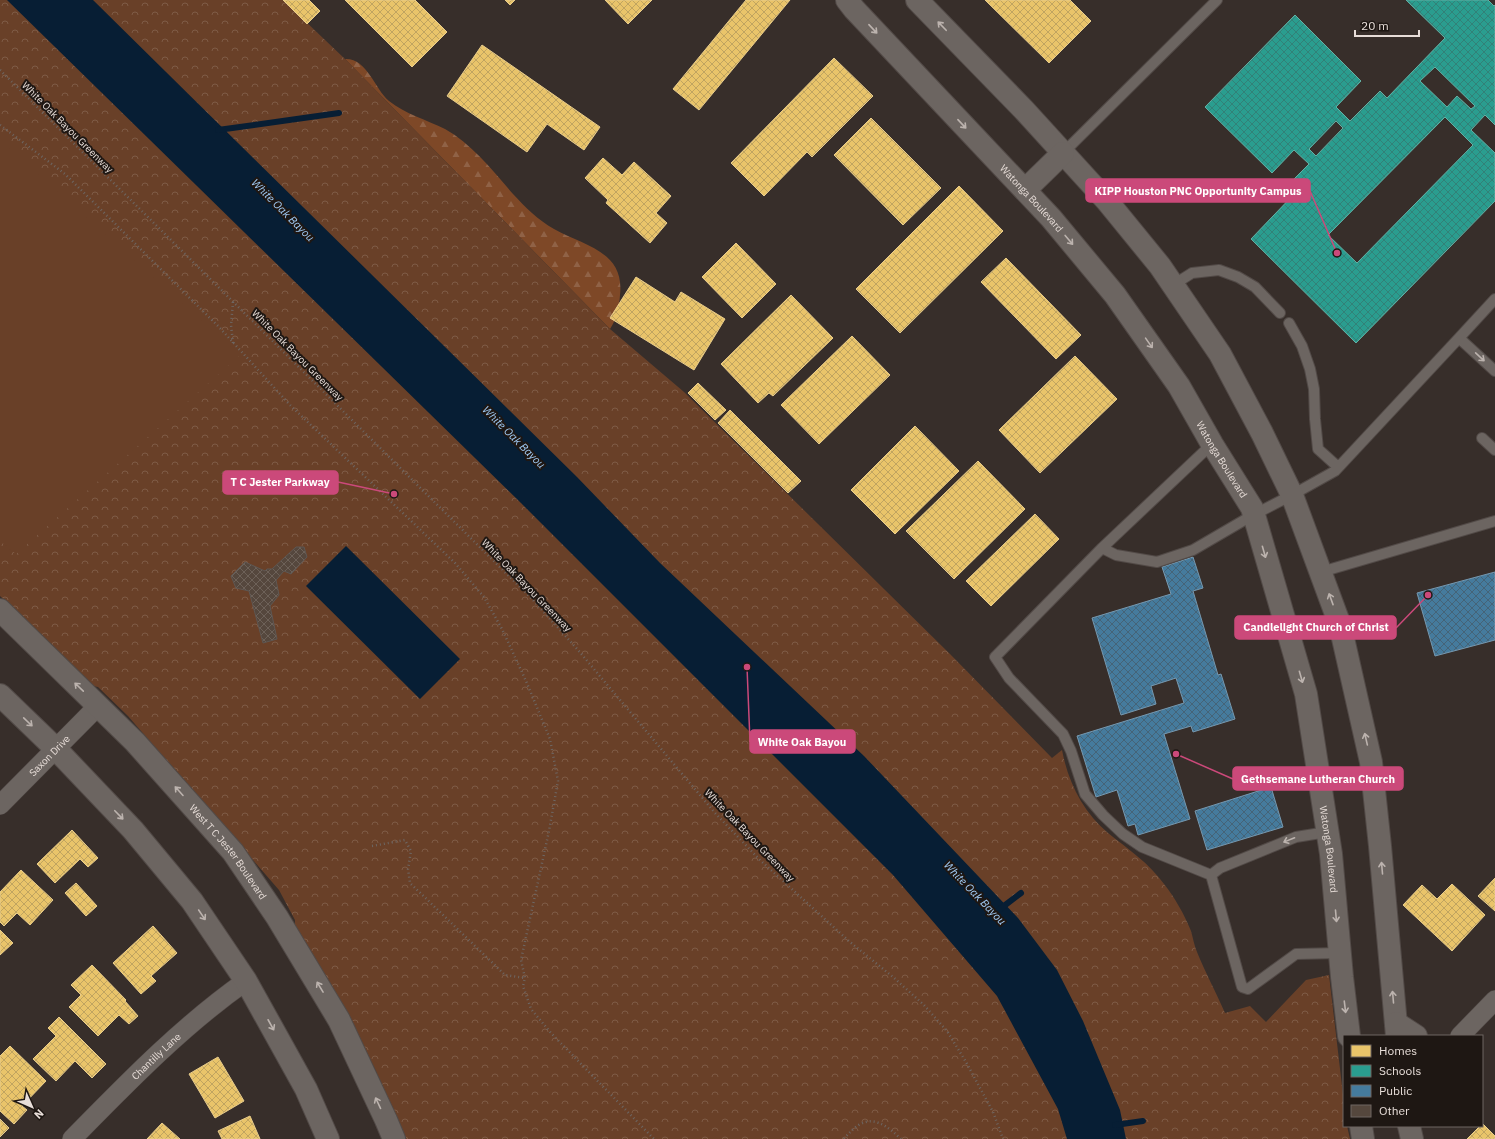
<svg xmlns="http://www.w3.org/2000/svg" width="1495" height="1139" font-family="'IBM Plex Sans',sans-serif">
  <style>
    .forest { fill: url(#forest-firs) }
    .park { fill: url(#park-crowns) }
    .garden { fill: #694028 }
    .water { fill: #071e34 }
    .homes { fill: url(#homes-cross-hatch); stroke: #e8cc8b }
    .schools { fill: url(#schools-cross-hatch); stroke: #63b0a5; fill-rule: evenodd }
    .public { fill: url(#public-cross-hatch); stroke: #7698af }
    .lines { fill: none; stroke-linecap: round; stroke-linejoin: round }
    .stream { stroke: #071e34; stroke-width: 6 }
    .building { fill: url(#building-cross-hatch); stroke: #5e5753 }
    .service-casing { stroke: #524a47; stroke-width: 12 }
    .minor-casing { stroke: #524a47; stroke-width: 20 }
    .secondary-casing { stroke: #524a47; stroke-width: 24 }
    .path { stroke: #6d6663; stroke-width: 2.5; stroke-dasharray: 1 3; stroke-linecap: butt }
    .service { stroke: #6c6561; stroke-width: 10 }
    .minor { stroke: #6c6561; stroke-width: 19 }
    .secondary { stroke: #6c6561; stroke-width: 22 }
    .oneway { stroke: #bcb3ae }
    .labels { text-anchor: middle; stroke-width: 4; stroke-linejoin: round; paint-order: stroke }
    .street-label { font-size: 10px; fill: #e7ddd8; stroke: #1e1713 }
    .water-label { font-size: 11px; font-style: italic; fill: #a2cdf8; stroke: #1e1713 }
    .leader { fill: none; stroke: #cb497a; stroke-width: 1.5 }
    .callout-dot { fill: #cb497a; stroke: #1e1713; stroke-width: 1.5 }
    .callout { fill: #cb497a; stroke: #cb497a; stroke-width: 1.5 }
    .callout-label { font-size: 11px; text-anchor: middle; font-weight: bold; fill: #fff }
  </style>
  <defs>
    <pattern id="forest-firs" width="22" height="20" patternUnits="userSpaceOnUse"><rect width="22" height="20" fill="#7e4827"/><path d="M5 1l3.5 6h-7zM16 11l3.5 6h-7z" fill="#906246"/></pattern>
    <pattern id="park-crowns" width="20" height="18" patternUnits="userSpaceOnUse"><rect width="20" height="18" fill="#694028"/><path d="M2 6a3 3 0 1 1 6 0M12 15a3 3 0 1 1 6 0" fill="none" stroke="#7e5b46"/></pattern>
    <pattern id="homes-cross-hatch" width="8" height="8" patternUnits="userSpaceOnUse"><rect width="8" height="8" fill="#e9c46a"/><path d="M0 0l8 8M0 8l8-8" fill="none" stroke="#c0a460"/></pattern>
    <pattern id="schools-cross-hatch" width="8" height="8" patternUnits="userSpaceOnUse"><rect width="8" height="8" fill="#2a9d8f"/><path d="M0 0l8 8M0 8l8-8" fill="none" stroke="#328278"/></pattern>
    <pattern id="public-cross-hatch" width="8" height="8" patternUnits="userSpaceOnUse"><rect width="8" height="8" fill="#457b9d"/><path d="M0 0l8 8M0 8l8-8" fill="none" stroke="#456478"/></pattern>
    <pattern id="building-cross-hatch" width="8" height="8" patternUnits="userSpaceOnUse"><rect width="8" height="8" fill="#55473d"/><path d="M0 0l8 8M0 8l8-8" fill="none" stroke="#6d6158"/></pattern>
  </defs>
  <rect width="100%" height="100%" fill="#372e2a"/>
  <path class="forest" d="M 345,59 C 367,58 374,88 389,101 C 405,114 427,120 445,129 C 472,144 493,171 513,194 C 525,207 538,220 554,229 C 584,246 625,251 620,295 C 619,308 617,318 610,329 Z"/>
  <path class="park" d="M 0,0 L 283,0 L 345,59 L 610,329 L 684,392 L 950,654 L 1052,758 L 1062,750 C 1068,782 1083,812 1108,833 C 1128,849 1149,863 1164,884 C 1175,898 1184,914 1191,931 C 1193,938 1194,945 1197,952 C 1205,972 1216,992 1225,1013 L 1250,1006 L 1266,1022 L 1306,980 L 1329,975 L 1344,1103 L 1344,1126 L 1347,1126 L 1350,1139 L 406,1139 L 375,1069 L 355,1030 L 295,928 L 295,920 L 279,890 L 128,716 L 98,687 L 93,686 L 0,596 Z"/>
  <path class="garden" d="M 0,140 L 240,355 L 16,554 L 0,541 Z"/>
  <path class="water" d="M 7,0 L 93,0 L 577,477 L 660,563 L 864,756 L 1018,918 L 1057,970 L 1083,1021 L 1120,1110 L 1126,1139 L 1067,1139 L 1058,1109 L 997,996 L 893,875 L 521,503 Z
    M 346,546 L 460,659 L 420,699 L 306,586 Z"/>
  <path class="homes" d="M 283,0 L 309,0 L 320,11 L 307,24 Z
    M 345,0 L 415,0 L 447,32 L 412,67 Z
    M 505,0 L 515,0 L 510,5 Z
    M 605,0 L 652,0 L 628,24 Z
    M 746,0 L 790,0 L 699,110 L 673,89 Z
    M 985,0 L 1070,0 L 1091,21 L 1049,63 Z
    M 482,45 L 600,127 L 584,150 L 547,124 L 527,152 L 447,96 Z
    M 834,58 L 873,96 L 812,157 L 807,152 L 764,196 L 731,163 Z
    M 871,118 L 941,188 L 903,225 L 834,155 Z
    M 603,158 L 622,175 L 634,162 L 671,196 L 656,213 L 667,223 L 650,243 L 606,203 L 608,200 L 585,178 Z
    M 959,186 L 1003,231 L 900,333 L 856,289 Z
    M 736,243 L 776,284 L 742,318 L 702,277 Z
    M 1006,258 L 1081,335 L 1056,359 L 981,282 Z
    M 636,277 L 675,302 L 681,292 L 725,319 L 694,370 L 610,318 Z
    M 791,295 L 833,338 L 773,396 L 769,393 L 758,403 L 721,364 Z
    M 852,336 L 890,375 L 819,444 L 781,405 Z
    M 1075,356 L 1117,399 L 1040,473 L 999,430 Z
    M 698,383 L 726,410 L 715,420 L 688,393 Z
    M 730,410 L 801,481 L 788,493 L 718,423 Z
    M 915,426 L 959,471 L 895,534 L 851,490 Z
    M 978,461 L 1025,509 L 954,579 L 906,531 Z
    M 1035,514 L 1059,539 L 991,606 L 966,581 Z
    M 72,830 L 98,858 L 88,867 L 80,859 L 55,883 L 37,864 Z
    M 21,870 L 53,900 L 30,925 L 17,913 L 4,926 L 0,922 L 0,892 Z
    M 1495,878 L 1495,911 L 1478,896 Z
    M 76,883 L 97,906 L 86,916 L 65,893 Z
    M 1452,884 L 1485,915 L 1452,951 L 1403,905 L 1422,885 L 1437,899 Z
    M 153,926 L 177,953 L 151,976 L 156,981 L 141,994 L 113,963 Z
    M 0,930 L 13,943 L 0,955 Z
    M 92,965 L 126,1000 L 125,1001 L 138,1016 L 129,1024 L 119,1015 L 98,1036 L 69,1007 L 81,995 L 71,985 Z
    M 59,1017 L 106,1064 L 92,1078 L 75,1061 L 56,1081 L 33,1059 L 56,1036 L 48,1028 Z
    M 10,1046 L 46,1081 L 22,1106 L 27,1110 L 14,1124 L 0,1111 L 0,1056 Z
    M 218,1057 L 244,1101 L 215,1118 L 189,1074 Z
    M 250,1116 L 260,1139 L 222,1139 L 218,1131 Z
    M 0,1119 L 9,1128 L 0,1137 Z
    M 162,1123 L 180,1139 L 147,1139 Z
    M 1482,1123 L 1495,1136 L 1495,1139 L 1467,1139 L 1480,1126 L 1482,1126 Z"/>
  <path class="schools" d="M 1406,0 L 1488,0 L 1494,6 L 1495,5 L 1495,125 L 1485,115 L 1471,130 L 1495,153 L 1495,201 L 1356,343 L 1251,239 L 1297,191 L 1289,184 L 1309,164 L 1294,150 L 1272,173 L 1205,107 L 1295,15 L 1361,81 L 1336,107 L 1350,121 L 1380,91 L 1387,98 L 1445,38 ZM 1435,67 L 1475,106 L 1471,109 L 1457,96 L 1447,107 L 1420,81 ZM 1445,117 L 1473,145 L 1357,263 L 1328,235 ZM 1336,121 L 1343,128 L 1316,156 L 1309,149 Z"/>
  <path class="public" d="M 1193,557 L 1203,588 L 1193,591 L 1218,675 L 1221,674 L 1235,719 L 1193,732 L 1191,726 L 1164,734 L 1190,819 L 1138,835 L 1135,824 L 1128,826 L 1117,790 L 1096,797 L 1077,736 L 1184,703 L 1176,678 L 1151,686 L 1156,704 L 1121,715 L 1092,618 L 1171,594 L 1162,567 Z
    M 1495,572 L 1495,640 L 1435,656 L 1417,593 Z
    M 1271,787 L 1283,827 L 1207,850 L 1195,811 Z"/>
  <g class="lines">
    <path class="stream" d="M 218,130 L 339,113
      M 1000,909 L 1021,893
      M 1115,1125 L 1143,1121"/>
  </g>
  <path class="building" d="M 296,547 L 304,547 L 307,557 L 291,574 L 284,571 L 276,580 L 279,595 L 270,606 L 277,639 L 263,643 L 249,591 L 236,588 L 231,576 L 245,562 L 265,571 L 267,569 L 272,569 Z"/>
  <g class="lines">
    <defs>
      <path id="service" d="M 1063,153 L 1217,0
        M 1173,285 L 1192,273 L 1219,270 L 1238,277 L 1255,287 L 1280,313
        M 1495,299 L 1459,338 L 1495,371
        M 1289,323 L 1302,346 L 1310,369 L 1314,389 L 1315,419 L 1318,449 L 1338,467
        M 1482,438 L 1495,450
        M 1102,548 L 1212,444
        M 1321,572 L 1495,521
        M 1211,875 L 1142,847 L 1123,834 L 1103,815 L 1085,794 L 1071,751 L 1063,734 L 1009,678 L 995,657 L 1102,548 L 1116,555 L 1157,562 L 1193,550 L 1253,515 L 1292,495 L 1335,471 L 1459,338
        M 1211,875 L 1242,987 L 1248,989 L 1296,954 L 1339,953
        M 1211,875 L 1220,868 L 1296,837 L 1327,832"/>
      <g id="minor">
        <path id="s1" d="M 0,805 L 98,706"/>
        <path d="M 1460,1036 L 1495,1000"/>
        <path id="s2" d="M 72,1139 C 127,1083 182,1026 246,981"/>
      </g>
      <g id="secondary">
        <path id="s3" d="M 847,0 L 854,9 L 1051,218 L 1115,295 L 1179,386 L 1212,444 L 1252,508 L 1306,694 L 1331,854 L 1342,977 L 1349,1036"/>
        <path d="M 917,0 L 1024,110 L 1107,201 L 1160,266 L 1220,354 L 1262,433 L 1292,495 L 1340,625 L 1371,762 L 1380,846 L 1397,1036"/>
        <path d="M 1025,190 L 1063,153"/>
        <path id="s4" d="M 0,610 L 135,742 L 233,852 L 277,917 L 339,1020 L 386,1120 L 394,1139"/>
        <path d="M 0,695 L 55,748 L 133,830 L 192,901 L 246,981 L 306,1089 L 328,1139"/>
        <path d="M 1396,1023 L 1416,1036"/>
        <path d="M 1361,1126 L 1363,1139"/>
        <path d="M 1409,1126 L 1412,1139"/>
      </g>
    </defs>
    <use href="#service" class="service-casing"/>
    <use href="#minor" class="minor-casing"/>
    <use href="#secondary" class="secondary-casing"/>
    <path class="path" d="M 0,70 L 533,600 L 578,650 L 715,813 L 760,860 L 850,942 L 893,977 L 924,1005 L 947,1031 L 966,1062 L 993,1112 L 1003,1139
      M 0,125 L 65,174 L 219,327 L 290,405 L 455,563 L 484,597 L 502,629 L 526,681 L 550,739 L 558,781 L 549,831 L 521,960 L 525,978 L 523,986 L 531,1009 L 551,1033 L 654,1139
      M 233,302 L 231,325 L 233,343
      M 372,846 L 405,840 L 411,851 L 408,869 L 410,883 L 505,975 L 525,978
      M 844,1139 C 865,1113 879,1118 901,1139"/>
    <use href="#service" class="service"/>
    <use href="#minor" class="minor"/>
    <use href="#secondary" class="secondary"/>
  </g>
  <defs><path id="oneway-shaft" d="M-6 0H5M1.5-3L5.5 0L1.5 3" fill="none" stroke-width="1.6" stroke-linecap="round" stroke-linejoin="round"/></defs>
  <g class="oneway">
    <use href="#oneway-shaft" transform="translate(942 26) rotate(-134)"/>
    <use href="#oneway-shaft" transform="translate(873 29) rotate(47)"/>
    <use href="#oneway-shaft" transform="translate(962 124) rotate(47)"/>
    <use href="#oneway-shaft" transform="translate(1069 240) rotate(50)"/>
    <use href="#oneway-shaft" transform="translate(1149 343) rotate(55)"/>
    <use href="#oneway-shaft" transform="translate(1480 357) rotate(43)"/>
    <use href="#oneway-shaft" transform="translate(1264 552) rotate(74)"/>
    <use href="#oneway-shaft" transform="translate(1331 599) rotate(-110)"/>
    <use href="#oneway-shaft" transform="translate(1301 677) rotate(74)"/>
    <use href="#oneway-shaft" transform="translate(79 687) rotate(-136)"/>
    <use href="#oneway-shaft" transform="translate(28 722) rotate(44)"/>
    <use href="#oneway-shaft" transform="translate(1366 739) rotate(-103)"/>
    <use href="#oneway-shaft" transform="translate(179 791) rotate(-132)"/>
    <use href="#oneway-shaft" transform="translate(119 815) rotate(46)"/>
    <use href="#oneway-shaft" transform="translate(1289 840) rotate(158)"/>
    <use href="#oneway-shaft" transform="translate(1382 868) rotate(-95)"/>
    <use href="#oneway-shaft" transform="translate(202 915) rotate(56)"/>
    <use href="#oneway-shaft" transform="translate(1336 916) rotate(85)"/>
    <use href="#oneway-shaft" transform="translate(320 987) rotate(-121)"/>
    <use href="#oneway-shaft" transform="translate(1393 997) rotate(-95)"/>
    <use href="#oneway-shaft" transform="translate(1345 1007) rotate(83)"/>
    <use href="#oneway-shaft" transform="translate(271 1025) rotate(61)"/>
    <use href="#oneway-shaft" transform="translate(378 1103) rotate(-115)"/>
  </g>
  <g class="labels">
    <g class="street-label">
      <text transform="translate(68 127) rotate(45)" y="4">White Oak Bayou Greenway</text>
      <text dy="4" stroke="none"><textPath href="#s3" startOffset="271">Watonga Boulevard</textPath></text>
      <text transform="translate(298 355) rotate(45)" y="4">White Oak Bayou Greenway</text>
      <text dy="4" stroke="none"><textPath href="#s3" startOffset="595">Watonga Boulevard</textPath></text>
      <text transform="translate(527 585) rotate(46)" y="4">White Oak Bayou Greenway</text>
      <text dy="4" stroke="none"><textPath href="#s1" startOffset="70">Saxon Drive</textPath></text>
      <text transform="translate(750 835) rotate(46)" y="4">White Oak Bayou Greenway</text>
      <text dy="4" stroke="none"><textPath href="#s3" startOffset="1003">Watonga Boulevard</textPath></text>
      <text dy="4" stroke="none"><textPath href="#s4" startOffset="333">West T C Jester Boulevard</textPath></text>
      <text dy="4" stroke="none"><textPath href="#s2" startOffset="118">Chantilly Lane</textPath></text>
    </g>
    <g class="water-label">
      <text transform="translate(283 210) rotate(45)" y="4">White Oak Bayou</text>
      <text transform="translate(514 437) rotate(45)" y="4">White Oak Bayou</text>
      <text transform="translate(975 893) rotate(46)" y="4">White Oak Bayou</text>
    </g>
  </g>
  <path class="leader" d="M1337 253L1310 191M394 494L338 482M1428 595L1396 628M747 667L750 742M1176 754L1233 779"/>
  <g class="callout-dot">
    <circle cx="1337" cy="253" r="4"/>
    <circle cx="394" cy="494" r="4"/>
    <circle cx="1428" cy="595" r="4"/>
    <circle cx="747" cy="667" r="4"/>
    <circle cx="1176" cy="754" r="4"/>
  </g>
  <g class="callout">
    <rect x="1086" y="179" width="224" height="23" rx="4"/>
    <rect x="223" y="471" width="115" height="23" rx="4"/>
    <rect x="1235" y="616" width="161" height="23" rx="4"/>
    <rect x="750" y="730" width="105" height="23" rx="4"/>
    <rect x="1233" y="767" width="170" height="23" rx="4"/>
  </g>
  <g class="callout-label">
    <text x="1198" y="195">KIPP Houston PNC Opportunity Campus</text>
    <text x="280" y="486">T C Jester Parkway</text>
    <text x="1316" y="631">Candlelight Church of Christ</text>
    <text x="802" y="746">White Oak Bayou</text>
    <text x="1318" y="783">Gethsemane Lutheran Church</text>
  </g>
  <rect x="1343" y="1035" width="140" height="92" fill="#1e1713" stroke="#6e6662"/>
  <rect x="1351" y="1045" width="20" height="12" fill="#e9c46a" stroke="#6e6662"/>
  <text x="1379" y="1055" font-size="12" fill="#e7ddd8">Homes</text>
  <rect x="1351" y="1065" width="20" height="12" fill="#2a9d8f" stroke="#6e6662"/>
  <text x="1379" y="1075" font-size="12" fill="#e7ddd8">Schools</text>
  <rect x="1351" y="1085" width="20" height="12" fill="#457b9d" stroke="#6e6662"/>
  <text x="1379" y="1095" font-size="12" fill="#e7ddd8">Public</text>
  <rect x="1351" y="1105" width="20" height="12" fill="#55473d" stroke="#6e6662"/>
  <text x="1379" y="1115" font-size="12" fill="#e7ddd8">Other</text>
  <g transform="translate(32 1107) rotate(135)" stroke="#1e1713" stroke-width="3" paint-order="stroke">
  <path d="M0-3L7 15L0 10L-7 15Z" fill="#e7ddd8"/>
  <text y="-6" font-size="11" font-weight="bold" text-anchor="middle" fill="#e7ddd8">N</text>
  </g>
  <path d="M1355 30v6h64v-6" fill="none" stroke="#e7ddd8" stroke-width="2"/>
  <text x="1361" y="30" font-size="12" fill="#e7ddd8" stroke="#1e1713" stroke-width="3" paint-order="stroke">20 m</text>
</svg>
